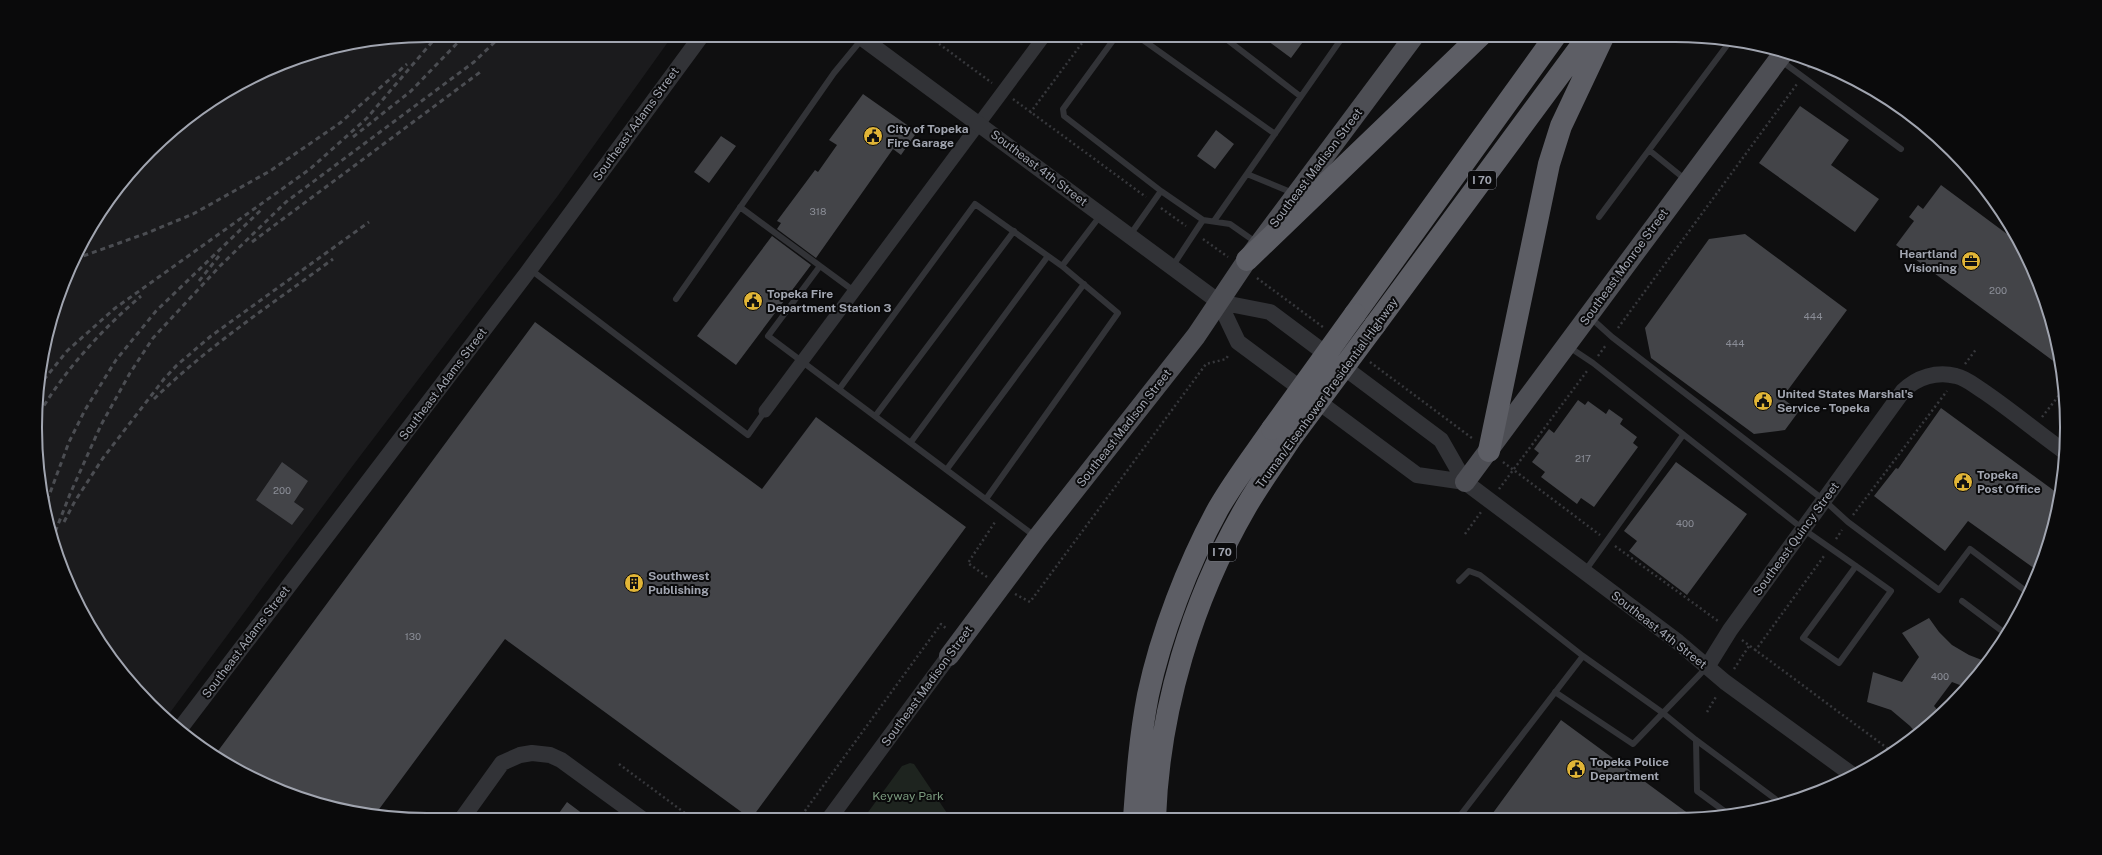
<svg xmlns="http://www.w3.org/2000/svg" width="2102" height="855" font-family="'Public Sans',sans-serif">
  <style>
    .built { fill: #1b1b1d }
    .green { fill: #1e241f }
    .building { fill: #434448 }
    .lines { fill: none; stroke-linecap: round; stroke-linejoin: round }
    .path { stroke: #37383c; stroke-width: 2.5; stroke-dasharray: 2 3; stroke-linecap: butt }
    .service { stroke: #323337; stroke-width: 6 }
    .minor { stroke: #323337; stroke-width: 13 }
    .tertiary { stroke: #323337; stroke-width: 16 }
    .primary { stroke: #4d4e54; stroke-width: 20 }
    .motorway { stroke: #5d5e65; stroke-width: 22 }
    .rail { stroke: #4b4d52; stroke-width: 3; stroke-dasharray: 5 4; stroke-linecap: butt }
    .motorway-bridge { stroke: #5d5e65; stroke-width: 22 }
    .labels { text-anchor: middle; stroke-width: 4; stroke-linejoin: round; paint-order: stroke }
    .number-label { font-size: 10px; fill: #8a8d96 }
    .shield { fill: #0a0a0b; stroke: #74767e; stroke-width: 1 }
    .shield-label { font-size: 11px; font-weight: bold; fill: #a1a5b0 }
    .street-label { font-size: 12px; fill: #a1a5b0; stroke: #0a0a0b }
    .poi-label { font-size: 12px; font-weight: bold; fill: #a1a5b0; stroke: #0a0a0b; text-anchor: start }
    .park-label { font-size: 12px; fill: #7a9a7e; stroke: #0a0a0b }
    .rim { fill: none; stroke: #a1a5b0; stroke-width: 2 }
  </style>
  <rect width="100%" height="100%" fill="#0f0f10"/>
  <path class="built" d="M 428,35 L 673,35 L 557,197 L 351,468 L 166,718 L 132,686 L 88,624 L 56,554 L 43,504 L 35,428 L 38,376 L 56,301 L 87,231 L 132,169 L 169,132 L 231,87 L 301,56 L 351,43 Z"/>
  <path class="green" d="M 910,763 L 914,764 L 951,819 L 863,819 L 902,766 Z"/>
  <path class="building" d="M 1260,35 L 1308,35 L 1291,58 Z
    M 863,94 L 917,132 L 901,155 L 893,149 L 816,258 L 777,229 L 781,223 L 777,221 L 815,170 L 818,172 L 837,145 L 829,140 Z
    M 1800,106 L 1849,140 L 1831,165 L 1879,199 L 1855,232 L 1759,163 Z
    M 1216,130 L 1234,144 L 1215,169 L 1197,156 Z
    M 721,136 L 736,146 L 709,183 L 694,172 Z
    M 1941,185 L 2007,234 L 2011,229 L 2026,254 L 2054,326 L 2060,366 L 1896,245 L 1914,221 L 1909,217 L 1918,205 L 1923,209 Z
    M 1745,234 L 1847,310 L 1782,398 L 1799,411 L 1785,430 L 1754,434 L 1651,358 L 1645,328 L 1709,239 Z
    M 772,236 L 811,265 L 736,365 L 697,336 Z
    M 535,322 L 762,489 L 816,417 L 966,527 L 751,819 L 505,639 L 374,816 L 302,799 L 254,779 L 215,755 Z
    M 1578,400 L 1585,405 L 1588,401 L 1606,414 L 1609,409 L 1623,419 L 1620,424 L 1637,437 L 1633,443 L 1638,447 L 1594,507 L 1581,498 L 1577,504 L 1541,477 L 1545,472 L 1532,462 L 1539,453 L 1534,449 L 1549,429 L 1554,433 Z
    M 1941,408 L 2060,495 L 2046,553 L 2038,571 L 1968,521 L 1945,551 L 1874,496 L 1896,468 L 1898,469 Z
    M 282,462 L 308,481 L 294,502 L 304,509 L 292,525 L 256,500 Z
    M 1676,462 L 1747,514 L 1687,595 L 1629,551 L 1637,541 L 1624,531 Z
    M 1929,618 L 1939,632 L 1952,645 L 1969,655 L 1987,662 L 1965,687 L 1952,682 L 1934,706 L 1941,714 L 1933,723 L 1917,734 L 1910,726 L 1891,710 L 1867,702 L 1873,672 L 1902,682 L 1919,657 L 1902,633 Z
    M 1561,720 L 1693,817 L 1490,817 Z
    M 567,802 L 591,820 L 554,820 Z"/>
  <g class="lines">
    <path class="path" d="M 927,35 L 992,83
      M 1808,68 L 1813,62
      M 1013,99 L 1146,197
      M 1030,113 L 1088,35
      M 1161,208 L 1186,226
      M 1203,239 L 1228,257
      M 1257,278 L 1323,327
      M 1618,328 L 1797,84
      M 1598,356 L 1606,345
      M 1370,362 L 1472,438
      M 1965,364 L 1977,348
      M 2042,417 L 2064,389
      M 1503,462 L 1600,535
      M 1499,489 L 1587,371
      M 1853,515 L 1947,391
      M 1465,534 L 1481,512
      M 1836,539 L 1842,530
      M 1615,546 L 1718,621
      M 987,577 L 968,563 L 995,522
      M 1015,594 L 1030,602 L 1206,364 L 1226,359 L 1229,354
      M 1742,640 L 1891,751
      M 1755,651 L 1824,556
      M 1734,669 L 1749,646
      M 1707,712 L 1717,695
      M 619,764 L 693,819
      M 799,819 L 941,624 L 947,629"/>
    <path class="service" d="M 1117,35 L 1063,109 L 1064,116 L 1161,191 L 1203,220 L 1230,224 L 1257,243
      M 1136,35 L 1275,134
      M 1221,35 L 1300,96
      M 1780,60 L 1901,149
      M 1649,150 L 1686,180
      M 1247,174 L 1293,193
      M 740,207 L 854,291
      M 1599,217 L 1731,40
      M 1214,221 L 1344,35
      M 1130,235 L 1161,191
      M 820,266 L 768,336 L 1036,537
      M 1172,267 L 1203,220
      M 531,270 L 748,435 L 765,411
      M 676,299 L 834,73 L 862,39
      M 1591,318 L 1612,337 L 1825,501 L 1848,522 L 1939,590 L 1970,549 L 2027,592
      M 1569,347 L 1593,363 L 1803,529 C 1833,550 1862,570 1891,591 L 1839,663 L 1803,638 L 1856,566
      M 840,388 L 975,204 L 1062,266
      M 876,415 L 1014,231
      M 911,442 L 1048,256
      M 947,469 L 1084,284
      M 986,499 L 1118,313 L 1062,266 L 1100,216
      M 1585,571 L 1683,435
      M 1459,581 L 1469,571 L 1480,575 L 1583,656 L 1663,713 L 1696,740 L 1782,804
      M 1962,601 L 2006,634
      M 1555,692 L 1633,744 L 1707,667
      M 1696,740 L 1697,791 L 1731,816
      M 1459,817 L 1583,656"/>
    <path class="minor" d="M 765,411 L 1045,35"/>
    <path class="tertiary" d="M 858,35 L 1219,302 L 1270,312 L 1441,440 L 1465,482 L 1678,642 L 1725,682 L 1854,776
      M 1219,302 L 1238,342 L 1417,475 L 1465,482
      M 1707,667 L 1730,630 L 1903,391 C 1917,377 1937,371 1956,376 C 1966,378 1975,386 1983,391 C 2011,410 2037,432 2065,452
      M 179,730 L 527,273 L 702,35
      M 829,819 L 949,656
      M 461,820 L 502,763 L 520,755 L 532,753 L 550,755 L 561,760 L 642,819"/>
    <path class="primary" d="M 1465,482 L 1784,52
      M 949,656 L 1037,538 L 1196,336 L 1247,260 L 1415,35"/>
    <path class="motorway" d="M 1247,260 L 1481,35
      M 1355,314 L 1556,35
      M 1375,325 L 1589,35
      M 1489,451 L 1549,164 L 1561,126 L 1604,35
      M 1134,818 C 1137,777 1140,736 1148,695 C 1161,634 1188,564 1218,509 C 1234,481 1254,455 1272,429
      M 1155,818 C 1159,710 1192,600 1246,507 C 1259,484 1275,463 1289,441"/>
    <path class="rail" d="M 353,137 L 411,91 L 465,35
      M 252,242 L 483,70
      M 75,259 L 147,233 L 193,214 L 270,171 L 340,123 L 407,64
      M 199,281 L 219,256
      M 38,387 L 67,351 L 114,309 L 310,169 L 367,118 L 438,35
      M 154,399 C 208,346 272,304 333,259
      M 35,421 C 60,375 102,329 141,296
      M 44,509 L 69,442 L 85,410 L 116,360 L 156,311 L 262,209
      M 64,522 L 75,501 L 103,458 L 164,379 L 177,365 L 211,336 L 369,222
      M 52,540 L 70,494 L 101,425 L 130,373 L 153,338 L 220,266 L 286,202 L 474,62 L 502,35"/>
    <path class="motorway-bridge" d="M 1272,429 L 1355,314
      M 1289,441 L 1375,325"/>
  </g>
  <defs>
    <symbol id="civic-disc" viewBox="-11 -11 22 22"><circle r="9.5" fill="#e1b537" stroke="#0a0a0b"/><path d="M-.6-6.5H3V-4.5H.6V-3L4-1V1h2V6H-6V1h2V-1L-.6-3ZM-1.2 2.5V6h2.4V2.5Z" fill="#111"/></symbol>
    <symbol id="office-disc" viewBox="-11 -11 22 22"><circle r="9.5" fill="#e1b537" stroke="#0a0a0b"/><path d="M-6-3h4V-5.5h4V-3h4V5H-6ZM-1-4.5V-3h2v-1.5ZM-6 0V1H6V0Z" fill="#111"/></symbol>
    <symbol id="building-disc" viewBox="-11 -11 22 22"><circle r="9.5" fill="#e1b537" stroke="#0a0a0b"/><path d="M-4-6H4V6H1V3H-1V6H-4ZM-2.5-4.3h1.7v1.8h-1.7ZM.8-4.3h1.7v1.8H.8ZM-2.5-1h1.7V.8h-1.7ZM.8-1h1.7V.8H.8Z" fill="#111"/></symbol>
  </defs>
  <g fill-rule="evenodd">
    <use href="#civic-disc" x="862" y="125" width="22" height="22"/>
    <use href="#office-disc" x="1960" y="250" width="22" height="22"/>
    <use href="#civic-disc" x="742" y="290" width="22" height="22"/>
    <use href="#civic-disc" x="1752" y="390" width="22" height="22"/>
    <use href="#civic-disc" x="1952" y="471" width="22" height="22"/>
    <use href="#building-disc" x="623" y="572" width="22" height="22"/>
    <use href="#civic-disc" x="1565" y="758" width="22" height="22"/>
  </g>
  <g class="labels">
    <g class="number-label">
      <text x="818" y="215">318</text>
      <text x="1998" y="294">200</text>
      <text x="1813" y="320">444</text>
      <text x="1735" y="347">444</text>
      <text x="1583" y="462">217</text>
      <text x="282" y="494">200</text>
      <text x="1685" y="527">400</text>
      <text x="413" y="640">130</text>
      <text x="1940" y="680">400</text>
    </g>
    <g class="shield">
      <rect x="1468" y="171" width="28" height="18" rx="3"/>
      <rect x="1208" y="543" width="28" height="18" rx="3"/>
    </g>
    <g class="shield-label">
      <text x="1482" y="184">I 70</text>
      <text x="1222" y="556">I 70</text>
    </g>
    <g class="street-label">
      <text transform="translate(636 124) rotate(-54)" y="4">Southeast Adams Street</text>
      <text transform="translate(1039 168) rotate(37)" y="4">Southeast 4th Street</text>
      <text transform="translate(1316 168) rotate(-53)" y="4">Southeast Madison Street</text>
      <text transform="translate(1624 267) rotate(-54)" y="4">Southeast Monroe Street</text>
      <text transform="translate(443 384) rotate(-53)" y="4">Southeast Adams Street</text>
      <text transform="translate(1327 393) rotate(-54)" y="4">Truman/Eisenhower Presidential Highway</text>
      <text transform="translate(1124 428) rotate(-52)" y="4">Southeast Madison Street</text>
      <text transform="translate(1796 539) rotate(-54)" y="4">Southeast Quincy Street</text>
      <text transform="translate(1659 630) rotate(38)" y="4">Southeast 4th Street</text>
      <text transform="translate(246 642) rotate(-53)" y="4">Southeast Adams Street</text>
      <text transform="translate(927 686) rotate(-54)" y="4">Southeast Madison Street</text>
    </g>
    <g class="poi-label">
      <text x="887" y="133">City of Topeka<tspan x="887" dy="14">Fire Garage</tspan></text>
      <text x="1957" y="258" text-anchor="end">Heartland<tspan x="1957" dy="14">Visioning</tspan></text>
      <text x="767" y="298">Topeka Fire<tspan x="767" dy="14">Department Station 3</tspan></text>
      <text x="1777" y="398">United States Marshal's<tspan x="1777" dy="14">Service - Topeka</tspan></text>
      <text x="1977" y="479">Topeka<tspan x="1977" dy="14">Post Office</tspan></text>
      <text x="648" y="580">Southwest<tspan x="648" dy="14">Publishing</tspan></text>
      <text x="1590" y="766">Topeka Police<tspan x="1590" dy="14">Department</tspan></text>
    </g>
    <g class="park-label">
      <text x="908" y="800">Keyway Park</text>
    </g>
  </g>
  <path d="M0 0H2102V855H0ZM427 42H1675A385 385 0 0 1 2060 427V428A385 385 0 0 1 1675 813H427A385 385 0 0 1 42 428V427A385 385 0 0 1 427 42Z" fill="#0a0a0b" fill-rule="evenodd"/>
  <path class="rim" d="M427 42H1675A385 385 0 0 1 2060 427V428A385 385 0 0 1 1675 813H427A385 385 0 0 1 42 428V427A385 385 0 0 1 427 42Z"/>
</svg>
